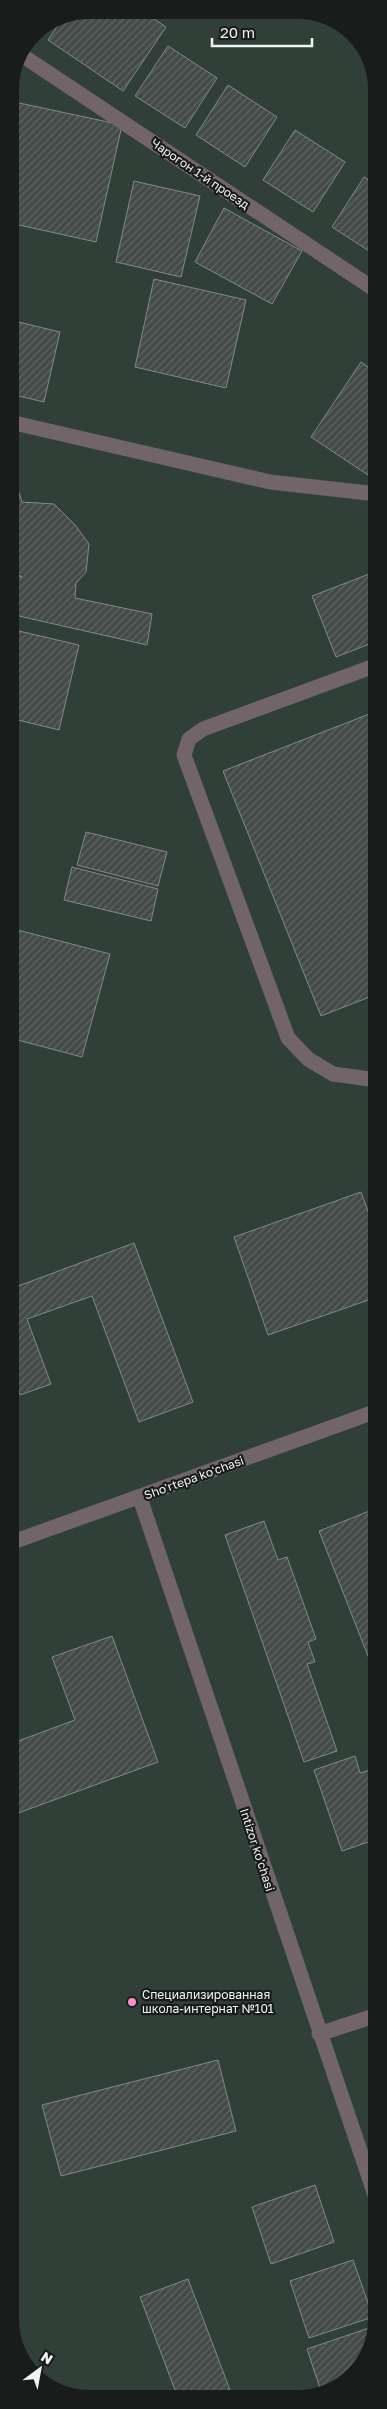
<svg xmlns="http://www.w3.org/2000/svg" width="387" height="2409" font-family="'Golos Text',sans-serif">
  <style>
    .built { fill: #313f39 }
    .building { fill: url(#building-hatch); stroke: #818a86 }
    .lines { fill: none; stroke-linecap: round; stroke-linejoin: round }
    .minor { stroke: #71646a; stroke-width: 15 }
    .poi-dot { fill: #fa8fc8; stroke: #191c1b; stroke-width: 2 }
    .labels { text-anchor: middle; stroke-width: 4.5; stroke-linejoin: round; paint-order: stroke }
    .street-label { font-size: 12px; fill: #f0f5f2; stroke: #191c1b }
    .poi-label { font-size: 12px; fill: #f0f5f2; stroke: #191c1b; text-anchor: start }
  </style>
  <defs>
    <pattern id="building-hatch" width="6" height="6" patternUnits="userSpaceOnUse" patternTransform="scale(1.25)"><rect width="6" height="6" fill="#434a47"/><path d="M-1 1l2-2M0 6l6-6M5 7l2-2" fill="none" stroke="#5e6562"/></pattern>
  </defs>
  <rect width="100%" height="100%" fill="#2e3532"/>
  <path class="built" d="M 89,10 L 318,13 L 358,37 L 377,83 L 377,2321 L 354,2376 L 304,2399 L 69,2396 L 29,2372 L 10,2326 L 10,84 L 33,33 Z"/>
  <path class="building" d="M 89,10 L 142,11 L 166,27 L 123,91 L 48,40 L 60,22 Z
    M 49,27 L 39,39 L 33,34 L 33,33 Z
    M 168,46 L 217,78 L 185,128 L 135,96 Z
    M 228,85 L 277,117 L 245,167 L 196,135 Z
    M 10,101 L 122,125 L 96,242 L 10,223 Z
    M 295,130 L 345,162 L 313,212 L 263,180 Z
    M 364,177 L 377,185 L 377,256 L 332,227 Z
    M 134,181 L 200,196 L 181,277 L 116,262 Z
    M 224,208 L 302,251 L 272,304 L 195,262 Z
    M 154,279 L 246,300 L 226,388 L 135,367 Z
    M 10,320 L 60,332 L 44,402 L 10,394 Z
    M 361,362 L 377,373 L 377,481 L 311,437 Z
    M 10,480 L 15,480 L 22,502 L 54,504 L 75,525 L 89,544 L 86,572 L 76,583 L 75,598 L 152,614 L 147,645 L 10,614 L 10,575 L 22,577 L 10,570 Z
    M 377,571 L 377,641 L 336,657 L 312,596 Z
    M 10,629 L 79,645 L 59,730 L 10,718 Z
    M 377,711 L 377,994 L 321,1016 L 223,771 Z
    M 86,832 L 167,852 L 158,886 L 77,865 Z
    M 72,867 L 158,889 L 151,921 L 64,900 Z
    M 10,928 L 110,954 L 82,1057 L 10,1038 Z
    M 361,1192 L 377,1236 L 377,1297 L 268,1335 L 234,1237 Z
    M 134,1243 L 193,1402 L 139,1422 L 92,1296 L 27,1319 L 51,1384 L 20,1395 L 10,1369 L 10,1289 Z
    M 377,1508 L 377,1679 L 319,1531 Z
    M 264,1521 L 278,1560 L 287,1557 L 316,1639 L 308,1642 L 315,1662 L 307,1664 L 337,1751 L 304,1762 L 225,1535 Z
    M 112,1636 L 158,1762 L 10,1816 L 10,1744 L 75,1720 L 52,1657 Z
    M 355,1756 L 360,1773 L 377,1768 L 377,1839 L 342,1851 L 314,1770 Z
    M 218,2060 L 236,2131 L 61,2176 L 42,2105 Z
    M 315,2185 L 334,2242 L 271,2264 L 252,2207 Z
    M 353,2260 L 373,2317 L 309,2338 L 290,2281 Z
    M 188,2279 L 233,2398 L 178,2398 L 140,2297 Z
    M 375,2326 L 354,2376 L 321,2391 L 307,2349 Z"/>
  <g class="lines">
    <path class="minor" d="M 23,56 L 377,291
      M 10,422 L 270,482 L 377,494
      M 377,665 L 203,729 L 189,739 L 184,755 L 288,1038 L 308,1059 L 333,1074 L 377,1080
      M 140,1498 L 377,2201
      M 10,1543 L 377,1411
      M 319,2034 L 377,2015"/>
  </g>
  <circle class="poi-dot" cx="132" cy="2002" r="5"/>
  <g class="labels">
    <g class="street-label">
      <text transform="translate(200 174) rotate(34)" y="4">Чарогон 1-й проезд</text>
      <text transform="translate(194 1478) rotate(-20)" y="4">Sho'rtepa ko'chasi</text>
      <text transform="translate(257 1850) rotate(72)" y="4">Intizor ko'chasi</text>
    </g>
    <g class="poi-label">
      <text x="142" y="1999">Специализированная<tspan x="142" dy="14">школа-интернат №101</tspan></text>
    </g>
  </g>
  <path d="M0 0H387V2409H0ZM89 19H298A70 70 0 0 1 368 89V2320A70 70 0 0 1 298 2390H89A70 70 0 0 1 19 2320V89A70 70 0 0 1 89 19Z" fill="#191c1b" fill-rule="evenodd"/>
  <g transform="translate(40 2369) rotate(32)" stroke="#191c1b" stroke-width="4" paint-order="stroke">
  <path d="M0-4L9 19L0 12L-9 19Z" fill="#f0f5f2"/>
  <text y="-8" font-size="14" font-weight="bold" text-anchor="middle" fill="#f0f5f2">N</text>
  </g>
  <path d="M212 38v8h100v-8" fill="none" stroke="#f0f5f2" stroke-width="2.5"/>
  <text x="220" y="38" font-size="15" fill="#f0f5f2" stroke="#191c1b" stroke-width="4" paint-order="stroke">20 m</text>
</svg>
